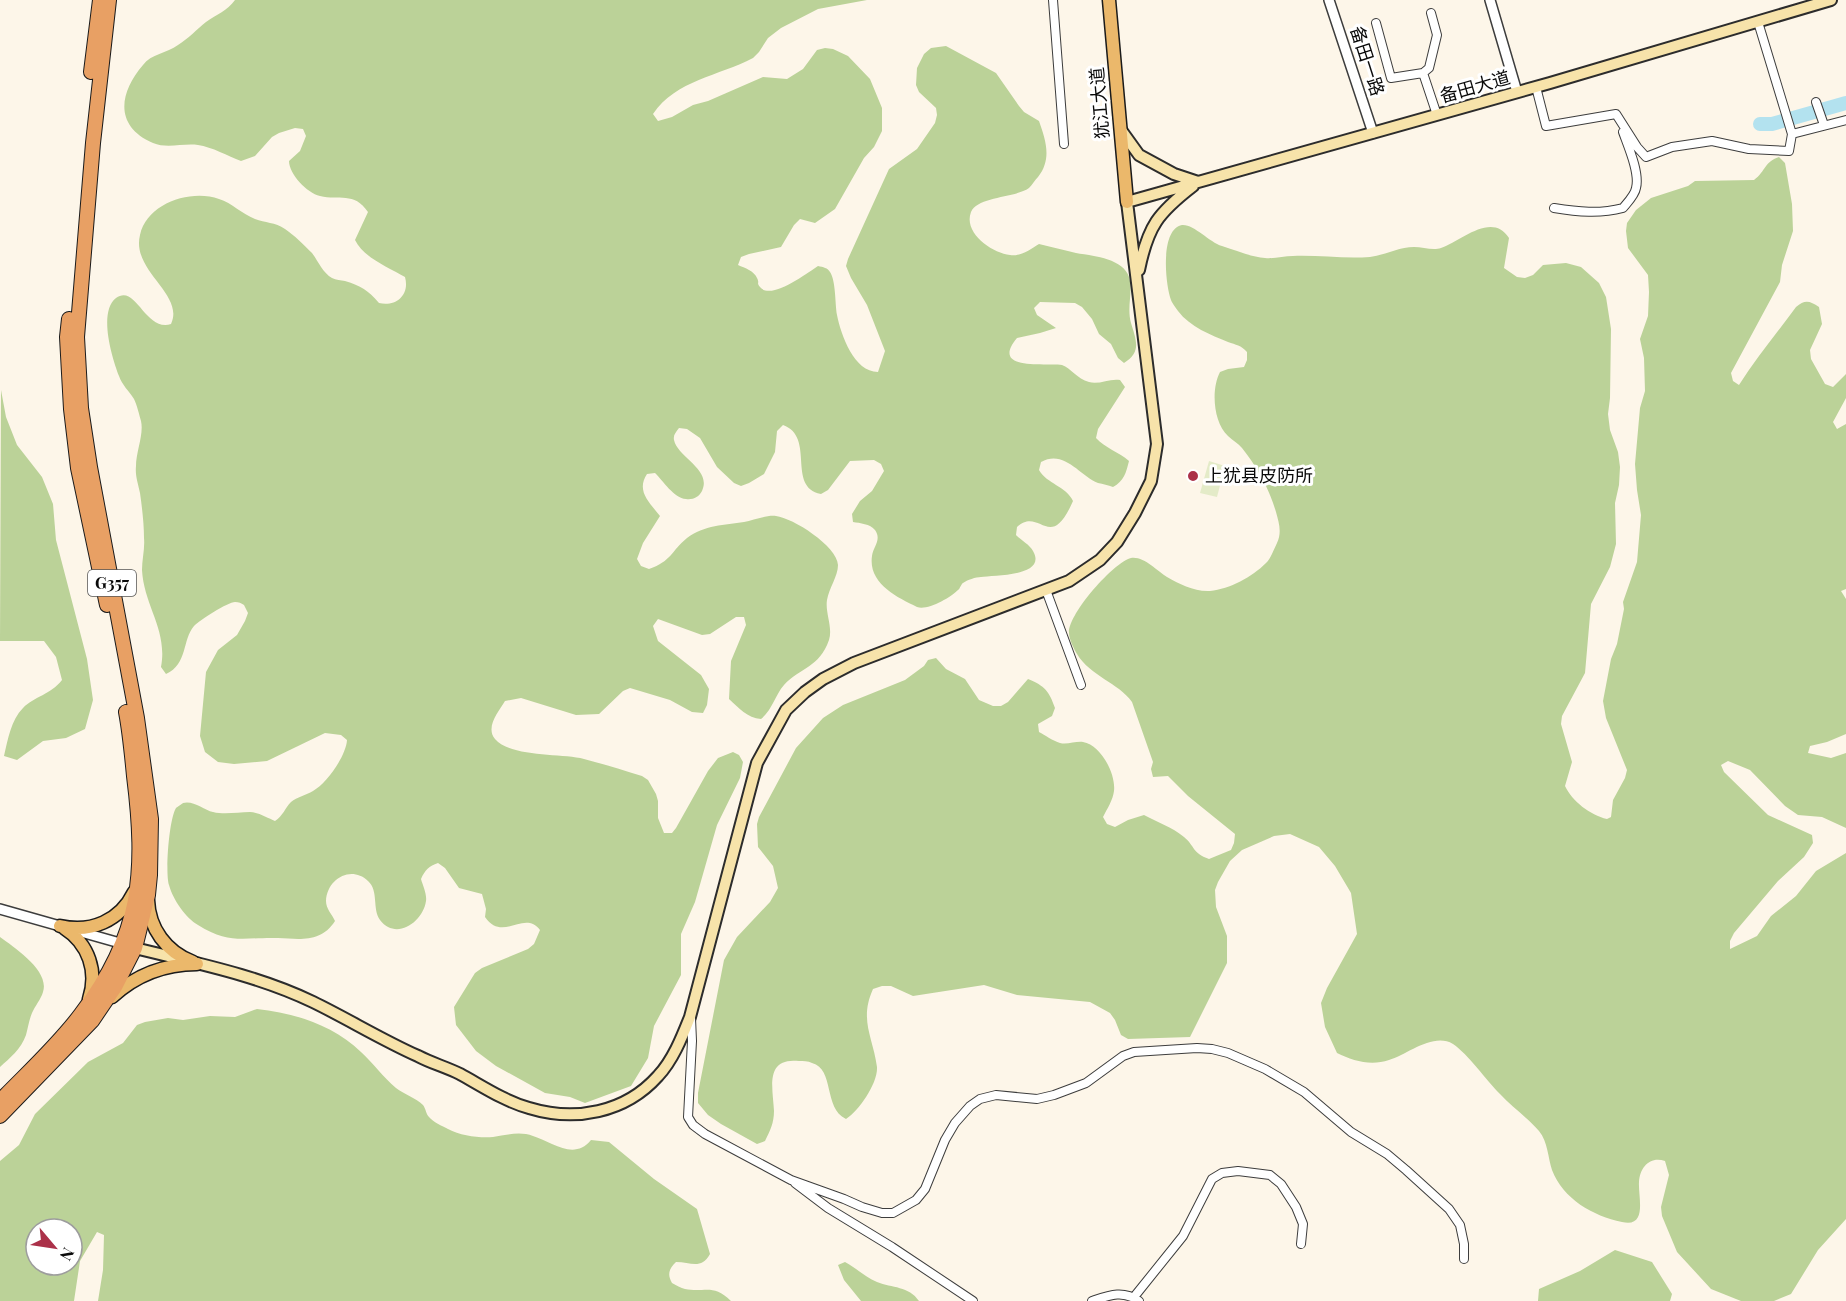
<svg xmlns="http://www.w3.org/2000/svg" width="1846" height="1301" font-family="'Playfair Display','Noto Sans SC',serif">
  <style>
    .forest { fill: #bbd298; fill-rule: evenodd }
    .pitch { fill: #e4ebc8 }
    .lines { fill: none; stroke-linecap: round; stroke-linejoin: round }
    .river { stroke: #b3e2ef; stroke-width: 14 }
    .minor-casing { stroke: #3d3d3d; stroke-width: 10 }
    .tertiary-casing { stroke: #3d3d3d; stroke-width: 12 }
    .secondary-casing { stroke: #2c2c2c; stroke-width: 14 }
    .primary-casing { stroke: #1b1b1b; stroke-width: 15 }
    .trunk-casing { stroke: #1b1b1b; stroke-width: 16 }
    .minor { stroke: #fff; stroke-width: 8 }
    .tertiary { stroke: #fff; stroke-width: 9 }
    .secondary { stroke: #f7e3aa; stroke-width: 10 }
    .primary { stroke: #ebb86b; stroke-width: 12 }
    .trunk { stroke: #e8a064; stroke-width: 14 }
    .poi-dot { fill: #ab3149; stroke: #fff; stroke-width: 2 }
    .labels { text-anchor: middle; stroke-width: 6; stroke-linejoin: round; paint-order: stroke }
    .shield { fill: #fff; stroke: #545454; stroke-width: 1.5 }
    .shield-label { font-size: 16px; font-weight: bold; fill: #0a0a0a }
    .street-label { font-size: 18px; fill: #0a0a0a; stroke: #fff }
    .poi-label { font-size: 18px; fill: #0a0a0a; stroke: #fff; text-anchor: start }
  </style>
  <rect width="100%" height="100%" fill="#fdf6e9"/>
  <path class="forest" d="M 235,0 L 867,0 L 818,9 L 781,28 L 768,38 L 759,52 L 753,58 C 719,76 676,80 653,114 L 658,121 L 672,117 L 693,105 L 708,101 L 763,77 L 787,79 L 803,69 L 817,50 L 825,48 L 833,49 L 848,56 L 870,79 L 882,108 L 882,131 L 874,147 L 864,158 L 835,209 L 815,223 L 800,219 L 794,225 L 781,247 L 749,254 L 741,257 L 738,265 C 745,268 754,271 757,278 C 760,284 756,282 760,287 C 771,301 807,273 818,266 C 823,267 828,268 830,272 C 836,281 835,304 837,315 C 841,335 854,372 878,372 L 885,351 L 867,305 L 851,278 L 846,266 L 848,259 L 889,169 L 917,149 L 935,123 L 937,115 L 936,108 L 919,92 L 916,85 L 917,68 L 924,54 L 931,48 L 946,46 L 996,73 L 1019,106 L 1024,112 L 1039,121 C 1046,141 1052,159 1038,177 C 1035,180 1032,185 1029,188 C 1015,198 978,196 971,212 C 963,233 992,253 1010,255 C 1020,257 1031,249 1039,244 C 1051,247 1064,250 1076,253 C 1092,256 1127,258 1130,281 C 1132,296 1127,308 1131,323 C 1136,340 1142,352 1124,363 L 1118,358 L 1111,344 L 1099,334 L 1092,319 L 1082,307 L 1075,303 L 1040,302 L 1034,308 L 1037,315 L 1056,328 L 1040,333 L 1017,338 C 989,372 1047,362 1062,365 C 1071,368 1077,379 1089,382 C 1099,385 1110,378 1120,380 L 1125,387 L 1098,429 L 1096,438 C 1105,448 1119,452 1129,461 C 1126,473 1124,481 1113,487 C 1108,485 1103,484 1098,483 C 1079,475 1064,449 1041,462 L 1039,470 C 1047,484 1066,486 1073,501 C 1050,554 1040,506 1017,527 L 1016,535 C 1021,540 1030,545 1033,551 C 1048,577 992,575 981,577 C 976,577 967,580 963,583 C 961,584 960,589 958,590 C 950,598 927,611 917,607 C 896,597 868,583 872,556 C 873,547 882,540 875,530 C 870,524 860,523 853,522 L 852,514 L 860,501 L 872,491 L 884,471 L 881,464 L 874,460 L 850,461 L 828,490 L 821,494 C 786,487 816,437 783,425 L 777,431 L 775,452 L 764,474 L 749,483 L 741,486 L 734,483 L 717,467 L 700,438 L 687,429 L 679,428 C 676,432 673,435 674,440 C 678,458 712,469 702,491 C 699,497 693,500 686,499 C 674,498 663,481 655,473 L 647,474 C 636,491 649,502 660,516 L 643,543 L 637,559 L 641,566 L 649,569 C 672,561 671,551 687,538 C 704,525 725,525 744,522 C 754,520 766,515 776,516 C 793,518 837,546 838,565 C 838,576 829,588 827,600 C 825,613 833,627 829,640 C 819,668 801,667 784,685 C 775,695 773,709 761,719 C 747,718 739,708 729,699 L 731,661 L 746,625 L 744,617 L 736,617 L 710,634 L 702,635 L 658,619 L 653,626 L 658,641 L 701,675 L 709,689 L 707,705 L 703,713 L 692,712 L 670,700 L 630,688 L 623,691 L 599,714 L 576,715 L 521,698 L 505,701 C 499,711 485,727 495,739 C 512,758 561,753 584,759 C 603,764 623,770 642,776 L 648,780 L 656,794 L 658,801 L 658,818 L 664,833 L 672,833 L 676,828 L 708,771 L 718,758 L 733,752 L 739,755 L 743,762 L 740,778 L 717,825 L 695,902 L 681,934 L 681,975 L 654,1026 L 648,1058 L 631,1086 L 585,1103 L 570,1097 L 545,1093 L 496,1066 L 476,1051 L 456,1025 L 454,1007 L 475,973 L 482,968 L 528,949 L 534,944 L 540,930 C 524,909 503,943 485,917 L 486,909 L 482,894 L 459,888 L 445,868 L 438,863 C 429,866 425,870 421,879 C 423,886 427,894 426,901 C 423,922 396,941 380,920 C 372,909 379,891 368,881 C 351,865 327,879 326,901 C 326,909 332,914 335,921 C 321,943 300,939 278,938 C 244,937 230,945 198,925 C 186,918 173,900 169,885 C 165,873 169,819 176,808 C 177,807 182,804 183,803 C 193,800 204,810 213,812 C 225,815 238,812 250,812 C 258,812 268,818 275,821 C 283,816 285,808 291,802 C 297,797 306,795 313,791 C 327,783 346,756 347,740 L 341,735 L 325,733 L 267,761 L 234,764 L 218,762 L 205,752 L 200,736 L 206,672 L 218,650 L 237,635 L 245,621 L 248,613 L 244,605 C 241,603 239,602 235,602 C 228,602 200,620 194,626 C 182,640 188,664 166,674 L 161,667 C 168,630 144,606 142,570 C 142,559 145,549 144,538 C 144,524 142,507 140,493 C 138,483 135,476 136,466 C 136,452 144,434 141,421 C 139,414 137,405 134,399 C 129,391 122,385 119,376 C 112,358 98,312 116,298 C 136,283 145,332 171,324 C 185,294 131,271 140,235 C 147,203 191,189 219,199 C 232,203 242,214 255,219 C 265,223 275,222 285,229 C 294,235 304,245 312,253 C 318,261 323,273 332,278 C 336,280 341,280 345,281 C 361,286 368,290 379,303 C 396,307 410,295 405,277 C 388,267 364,258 355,240 L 368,212 C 354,191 339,201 320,196 C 307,193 289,174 289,161 L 300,151 L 306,136 L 303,129 L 295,128 L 279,133 L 272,137 L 255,156 L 241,161 C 228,156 212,147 198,145 C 183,143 167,149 153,143 C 114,126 119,93 143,65 C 151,54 167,53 178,45 C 188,39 197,29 206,22 C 217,14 227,11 235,0 Z
    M 1779,157 L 1785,163 L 1792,204 L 1793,231 L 1782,265 L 1780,282 L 1731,373 L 1733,381 L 1739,385 C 1756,358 1777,333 1796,307 C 1805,299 1810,301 1819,307 L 1822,324 L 1810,350 L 1811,359 L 1825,384 L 1833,387 L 1846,374 L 1846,398 L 1833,422 L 1837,429 L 1846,424 L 1846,589 L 1841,591 L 1846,599 L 1846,734 L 1827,742 L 1810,746 L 1808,753 L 1831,758 L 1846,753 L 1846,828 L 1822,817 L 1798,815 L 1785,806 L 1750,770 L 1728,761 L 1721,765 L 1724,772 L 1768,815 L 1812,835 L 1813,843 L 1804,857 L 1778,881 L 1734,933 L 1730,941 L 1730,949 L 1757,936 L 1771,916 L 1796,896 L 1816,871 L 1846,853 L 1846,1219 L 1818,1250 L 1791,1294 L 1774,1301 L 1741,1301 L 1711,1289 L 1677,1252 L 1662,1216 L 1661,1207 L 1669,1175 L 1665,1161 C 1650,1156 1640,1167 1639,1182 C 1638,1197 1648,1228 1622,1222 C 1593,1216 1563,1199 1552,1170 C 1548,1158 1548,1142 1539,1131 C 1528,1118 1512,1107 1500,1094 C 1486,1080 1468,1054 1453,1044 C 1433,1032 1407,1055 1389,1060 C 1371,1066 1353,1061 1337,1053 L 1325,1027 L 1321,1003 L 1327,988 L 1357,934 L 1351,893 L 1335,866 L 1319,847 L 1290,834 L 1274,836 L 1242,850 L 1230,861 L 1218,882 L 1215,890 L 1216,907 L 1227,936 L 1227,963 L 1190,1037 L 1128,1039 L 1121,1035 L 1115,1020 L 1110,1013 L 1090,1002 L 1017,995 L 984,985 L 913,996 L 891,986 L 882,986 L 873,989 C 859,1020 873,1037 877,1067 C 878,1083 859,1111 846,1119 C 823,1108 835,1069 812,1063 C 808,1061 803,1061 799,1061 C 764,1057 773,1089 774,1111 C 774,1123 770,1131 765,1141 L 757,1144 L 721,1124 L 708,1115 L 698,1103 L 698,1093 L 724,960 L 737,937 L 770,902 L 778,888 L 773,866 L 758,847 L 757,824 L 759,817 L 796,748 L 823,718 L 843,705 L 905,680 L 924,666 L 928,660 L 936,658 L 946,669 L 965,679 L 979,700 L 993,706 L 1001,706 L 1008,702 L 1028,679 C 1045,686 1049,691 1055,708 L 1052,716 L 1038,724 L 1039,732 C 1045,735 1053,741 1060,743 C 1067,745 1076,741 1083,742 C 1101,745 1116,774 1114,791 C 1113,800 1107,809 1103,817 L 1107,824 L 1115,827 L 1128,820 L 1144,815 C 1157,822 1172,827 1184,837 C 1195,846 1192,853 1209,859 L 1231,850 L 1234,843 L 1235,834 L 1188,796 L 1168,776 L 1153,777 L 1151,769 L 1153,762 L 1132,702 C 1119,683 1090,676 1077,654 C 1074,649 1069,639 1069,633 C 1068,614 1114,562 1131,558 C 1144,556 1157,571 1167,577 C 1179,584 1195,592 1210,591 C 1230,589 1252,577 1266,563 C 1271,558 1274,549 1277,543 C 1282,532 1279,523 1276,512 C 1269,488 1257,467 1242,448 C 1238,443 1233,441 1228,436 C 1213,422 1211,389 1220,372 L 1228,369 L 1244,367 L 1247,360 L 1247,352 C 1241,345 1236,345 1228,342 C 1211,335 1190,327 1178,311 C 1176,308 1172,303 1171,300 C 1165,284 1160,229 1182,225 C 1194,224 1209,242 1222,246 C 1235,250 1251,257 1265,258 C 1274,259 1284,256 1293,256 C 1319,255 1344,259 1370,257 C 1385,255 1399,247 1414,247 C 1423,247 1433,251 1441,248 C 1461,241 1492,211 1509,238 L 1504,268 L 1517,277 L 1525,278 L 1533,275 L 1543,265 L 1566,263 L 1581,267 L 1599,283 L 1606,297 L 1611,329 L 1610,398 L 1608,414 L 1610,430 L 1618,452 L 1620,467 L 1619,485 L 1615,503 L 1616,544 L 1610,567 L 1591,604 L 1585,673 L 1562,716 L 1561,724 L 1572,762 L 1565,786 C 1572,801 1590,815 1607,819 L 1611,817 L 1613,800 L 1625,778 L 1627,770 L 1606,718 L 1603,701 L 1611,659 L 1617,644 L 1624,609 L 1623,602 L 1637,562 L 1641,515 L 1637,490 L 1635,464 L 1640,408 L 1645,391 L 1644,358 L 1640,339 L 1648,316 L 1649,292 L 1648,275 L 1628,248 L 1626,231 L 1627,223 L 1636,210 L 1651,198 L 1688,186 L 1695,181 L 1754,180 C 1766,171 1764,162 1779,157 Z
    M 1,390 L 6,417 L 17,445 L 42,477 L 53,504 L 56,540 L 87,659 L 93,700 L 85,729 L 66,738 L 43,741 L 17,760 L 4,756 C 8,739 11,720 23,708 C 35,696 50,695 62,680 L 56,657 L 44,641 L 0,641 Z
    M 0,937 C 15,948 50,971 43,992 C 41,999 35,1006 32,1013 C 29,1020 28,1028 26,1035 C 21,1049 10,1058 0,1067 Z
    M 257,1009 C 295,1013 333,1025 361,1052 C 373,1063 383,1077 396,1088 C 404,1094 416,1098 423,1105 C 426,1109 426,1114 429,1117 C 433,1122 442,1126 448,1129 C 461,1136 479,1138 493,1137 C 506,1135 520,1131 533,1136 C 552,1142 574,1161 591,1140 L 609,1142 L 654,1179 L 697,1209 L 710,1254 C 701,1270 691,1262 676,1262 C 669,1269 667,1274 672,1283 C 676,1285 681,1288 685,1289 C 705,1293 713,1283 731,1301 L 98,1301 L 103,1270 L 104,1235 L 97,1232 L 80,1261 L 74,1301 L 0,1301 L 0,1161 L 19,1145 L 35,1114 L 88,1062 L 123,1043 L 137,1025 L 145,1022 L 168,1018 L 183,1020 L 210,1016 L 235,1017 ZM 36,1229 L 72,1229 L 72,1265 L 36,1265 Z
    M 1615,1250 L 1652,1262 L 1672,1294 L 1670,1301 L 1538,1301 L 1539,1289 L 1580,1271 Z
    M 845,1262 C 856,1268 865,1277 877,1282 C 892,1288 909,1286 919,1301 L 861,1301 L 844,1280 L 838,1265 Z"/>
  <path class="pitch" d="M 1209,461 L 1225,466 L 1217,497 L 1200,493 Z"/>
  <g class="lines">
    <path class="river" d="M 1760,124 L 1772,124 L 1846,103"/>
    <defs>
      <path id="minor" d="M 1053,0 L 1064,144
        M 1758,22 L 1792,134
        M 1376,23 L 1391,78 L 1423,73 L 1429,68 L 1437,35 L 1431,13
        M 1423,73 L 1437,115
        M 1536,87 L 1546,126 L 1616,114 L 1637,147 L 1646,157 L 1672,147 L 1712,141 L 1749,149 L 1789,151 L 1792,134 L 1846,120
        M 1816,102 L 1824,125
        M 1554,208 C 1578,212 1600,214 1623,208 C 1627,203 1635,195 1636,188 C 1640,173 1628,146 1623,132
        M 1046,590 L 1081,685
        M 691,1018 L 692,1041 L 688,1117 L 693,1125 L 705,1134 L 791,1180 L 844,1199 L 862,1207 L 882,1213 L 893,1213 L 916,1200 L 925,1189 L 945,1140 L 955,1123 L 970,1106 L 980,1099 L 996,1095 L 1037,1099 L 1054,1095 L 1086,1083 L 1123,1056 L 1134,1052 L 1197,1048 L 1212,1049 L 1228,1053 L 1265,1069 L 1304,1092 L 1351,1132 L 1387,1154 L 1406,1170 L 1449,1209 L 1460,1225 L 1464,1244 L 1464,1259
        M 795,1183 L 828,1208 L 892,1247 L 973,1301
        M 1134,1297 L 1183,1236 L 1212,1179 L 1222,1173 L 1238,1171 L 1270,1175 L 1281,1184 L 1296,1207 L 1303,1224 L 1301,1244
        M 1092,1301 C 1110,1295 1123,1290 1139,1301"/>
      <path id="tertiary" d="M 1329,0 L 1373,133
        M 1490,0 L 1517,92
        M 0,909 L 127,945"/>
      <path id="secondary" d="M 1121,130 L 1139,155 L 1174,174 L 1198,182
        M 1139,270 C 1148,226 1158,213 1193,186
        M 135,948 C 195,963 257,975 313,1002 C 348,1019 382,1040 418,1056 C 431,1063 446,1067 460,1074 C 482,1086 504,1101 529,1108 C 575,1122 625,1113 658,1076 C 673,1060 682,1037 690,1017 L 757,763 L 786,710 L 805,692 L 823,679 L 854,663 L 1069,581 L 1100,560 L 1117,542 L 1135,513 L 1151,481 L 1157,444 L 1127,202 L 1550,83 L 1831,0"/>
      <path id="primary" d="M 1109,0 L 1127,202
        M 148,900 C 149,928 166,952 193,962
        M 60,926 C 91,933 120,921 134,892
        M 64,928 C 89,944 98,972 89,999
        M 112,997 C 136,975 164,964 197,964"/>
      <path id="trunk" d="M 91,72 L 100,0
        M 69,319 L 67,337 L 71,409 L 78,468 L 107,605
        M 0,1101 C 27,1073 58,1045 81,1014 C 142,934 146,872 134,776 C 132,755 130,733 126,712
        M 0,1116 L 92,1021 L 115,987 L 135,948 L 148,895 L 150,875 L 151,819 L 137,718 L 90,467 L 81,408 L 77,337 L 93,143 L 109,0"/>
    </defs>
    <use href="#minor" class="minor-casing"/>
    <use href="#tertiary" class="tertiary-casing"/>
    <use href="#secondary" class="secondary-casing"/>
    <use href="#primary" class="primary-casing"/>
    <use href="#trunk" class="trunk-casing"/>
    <use href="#minor" class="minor"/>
    <use href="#tertiary" class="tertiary"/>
    <use href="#secondary" class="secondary"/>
    <use href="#primary" class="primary"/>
    <use href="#trunk" class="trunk"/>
  </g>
  <circle class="poi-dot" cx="1193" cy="476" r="6"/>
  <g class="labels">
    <rect class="shield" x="88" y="570" width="48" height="26" rx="4.5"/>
    <g class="shield-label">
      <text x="112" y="589">G357</text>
    </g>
    <g class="street-label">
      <text transform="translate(1367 61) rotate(72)" y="6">备田一路</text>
      <text transform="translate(1475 87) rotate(-16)" y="6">备田大道</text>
      <text transform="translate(1100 103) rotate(-95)" y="6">犹江大道</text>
    </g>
    <g class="poi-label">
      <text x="1205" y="482">上犹县皮防所</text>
    </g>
  </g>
  <g transform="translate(54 1247) rotate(119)"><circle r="28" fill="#ffffff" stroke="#9d9d9d" stroke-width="1.5"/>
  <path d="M0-4.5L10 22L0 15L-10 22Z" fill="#ab3149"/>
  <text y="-9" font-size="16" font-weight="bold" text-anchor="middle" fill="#0a0a0a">N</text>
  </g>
</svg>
